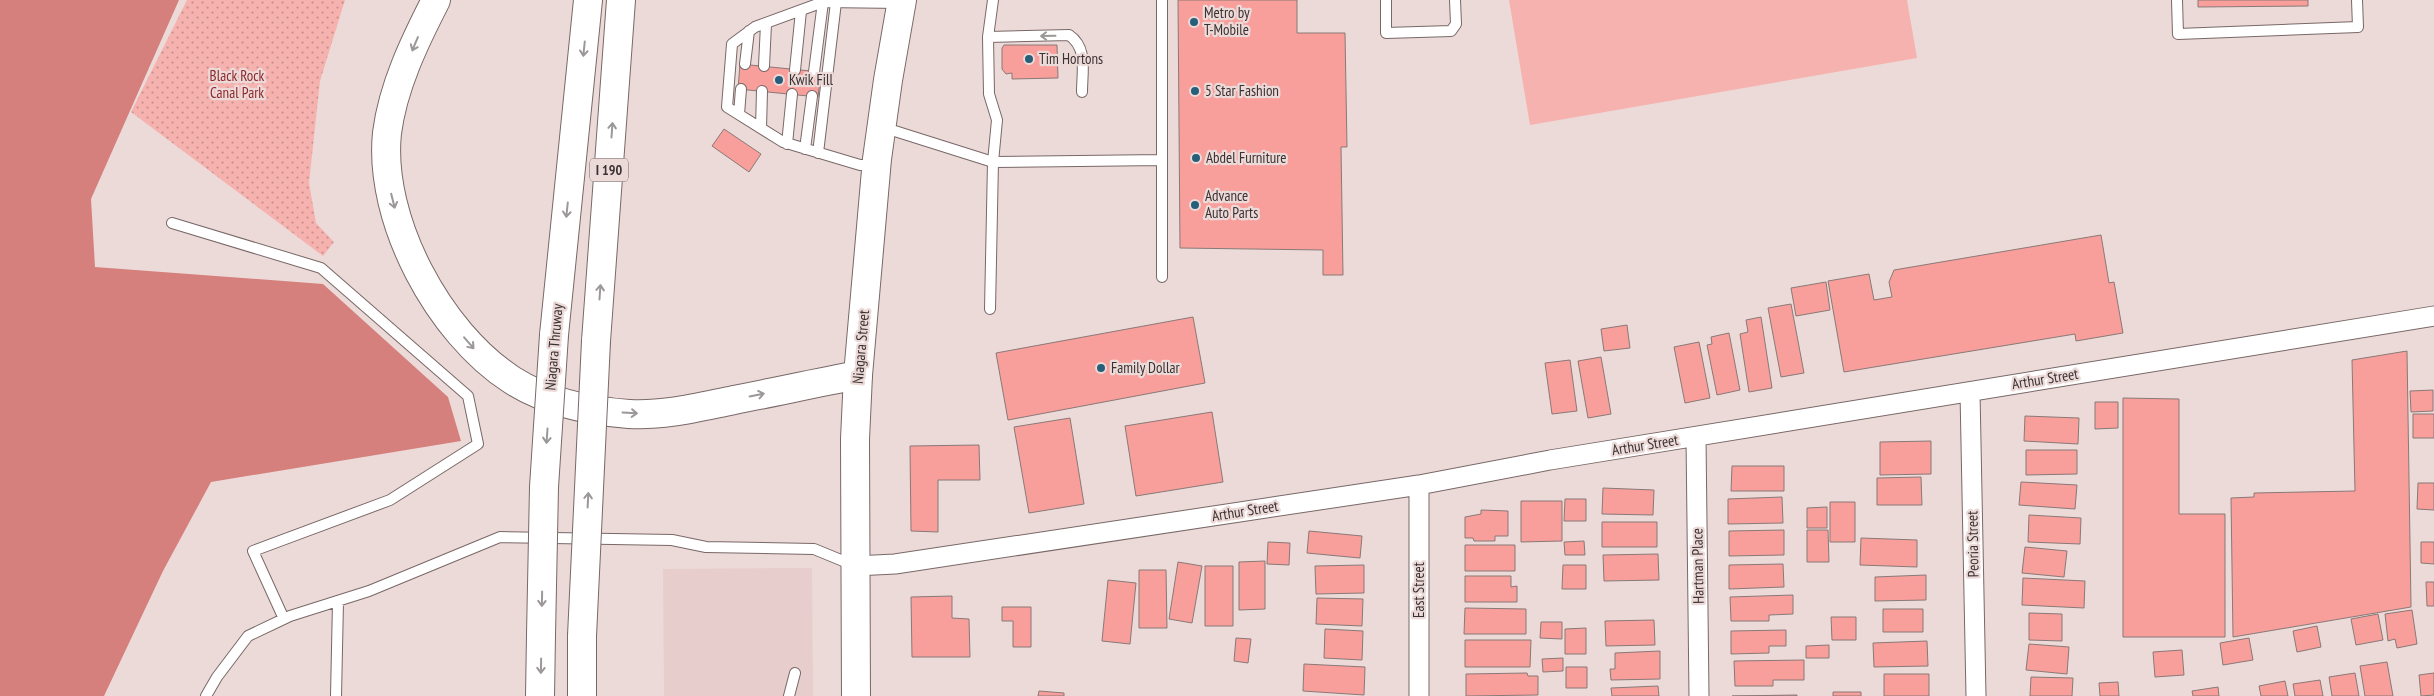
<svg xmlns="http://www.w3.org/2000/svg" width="2434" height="696" font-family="'PT Sans Narrow',sans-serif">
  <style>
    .built { fill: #e7cdcb }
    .park { fill: url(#park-dots) }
    .pitch { fill: #f6b2ae }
    .water { fill: #d5807c }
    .building { fill: #f89f9b; stroke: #897977 }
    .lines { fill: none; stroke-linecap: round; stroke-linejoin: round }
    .lane-casing { stroke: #786867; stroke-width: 12 }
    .street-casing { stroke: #786867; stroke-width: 21 }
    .secondary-casing { stroke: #786867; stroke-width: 30 }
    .highway-casing { stroke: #786867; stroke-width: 30 }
    .lane { stroke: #fff; stroke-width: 10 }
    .street { stroke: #fff; stroke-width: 19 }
    .secondary { stroke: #fff; stroke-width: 28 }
    .highway { stroke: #fff; stroke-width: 28 }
    .highway-bridge-casing { stroke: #786867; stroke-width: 30; stroke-linecap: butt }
    .highway-bridge { stroke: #fff; stroke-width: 28 }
    .oneway { stroke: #9c9898 }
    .poi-dot { fill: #275e79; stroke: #ecdad8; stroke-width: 2 }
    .labels { text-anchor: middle; stroke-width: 4.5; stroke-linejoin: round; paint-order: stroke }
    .shield { fill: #ecdad8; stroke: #6f6464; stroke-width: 1 }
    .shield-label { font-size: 14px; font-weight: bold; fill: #3a3232 }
    .poi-label { font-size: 15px; fill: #3a3232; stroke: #ecdad8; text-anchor: start }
    .park-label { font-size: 15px; fill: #8e282c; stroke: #ecdad8 }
    .street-label { font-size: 15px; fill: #3a3232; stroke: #ecdad8 }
  </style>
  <defs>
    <pattern id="park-dots" width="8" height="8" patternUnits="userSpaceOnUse" patternTransform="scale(1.25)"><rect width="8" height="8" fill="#f6b2ae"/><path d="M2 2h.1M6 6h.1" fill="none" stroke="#c8918e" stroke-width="1.8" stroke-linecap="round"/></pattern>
  </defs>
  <rect width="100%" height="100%" fill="#ecdad8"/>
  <path class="built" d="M 812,568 L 813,696 L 664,696 L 663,569 Z"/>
  <path class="park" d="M 187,0 L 345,0 L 320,81 L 309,183 L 316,223 L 334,242 L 323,256 L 131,112 Z"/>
  <path class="pitch" d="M 1509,0 L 1907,0 L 1917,58 L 1530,125 Z"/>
  <path class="water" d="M 0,0 L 179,0 L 91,199 L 95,267 L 323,284 L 448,397 L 461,441 L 211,482 L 163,571 L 104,696 L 0,696 Z"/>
  <path class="building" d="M 1178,0 L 1297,0 L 1297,33 L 1345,33 L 1347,147 L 1341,147 L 1343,275 L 1323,275 L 1323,250 L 1180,248 Z
    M 2198,0 L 2308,0 L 2308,6 L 2198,7 Z
    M 1004,45 L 1057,45 L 1058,78 L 1012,79 L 1012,73 L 1006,74 L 1002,69 L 1002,48 Z
    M 740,64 L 821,72 L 818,97 L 738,89 Z
    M 724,129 L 761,154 L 749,172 L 712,146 Z
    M 2101,235 L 2109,283 L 2114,282 L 2123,333 L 2076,341 L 2075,334 L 1844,372 L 1828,281 L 1869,274 L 1874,300 L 1892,297 L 1889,282 L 1894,270 Z
    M 1826,282 L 1830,310 L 1796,316 L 1791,288 Z
    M 1791,304 L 1804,373 L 1781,377 L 1768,308 Z
    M 1193,317 L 1205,383 L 1008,420 L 996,353 Z
    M 1761,317 L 1772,388 L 1749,392 L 1740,334 L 1748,332 L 1746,320 Z
    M 1627,325 L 1630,348 L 1604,351 L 1601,329 Z
    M 1729,333 L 1740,390 L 1717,395 L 1707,345 L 1712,344 L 1711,337 Z
    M 1699,342 L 1710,398 L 1685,403 L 1674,347 Z
    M 2407,351 L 2411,607 L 2233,637 L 2231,498 L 2254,497 L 2254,493 L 2355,491 L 2352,360 Z
    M 1601,357 L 1611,414 L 1588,418 L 1578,361 Z
    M 1570,360 L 1577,411 L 1552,414 L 1545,363 Z
    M 2433,390 L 2433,411 L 2411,412 L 2410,391 Z
    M 2123,398 L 2179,399 L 2179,514 L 2225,514 L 2225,637 L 2123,637 Z
    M 2095,402 L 2118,402 L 2118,428 L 2095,429 Z
    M 1212,412 L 1223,482 L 1136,496 L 1125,426 Z
    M 2413,414 L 2434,414 L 2434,438 L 2413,438 Z
    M 2025,416 L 2079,418 L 2078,444 L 2024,441 Z
    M 1070,418 L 1084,504 L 1029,513 L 1014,427 Z
    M 1931,441 L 1931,474 L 1880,475 L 1880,442 Z
    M 979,445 L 980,480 L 938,480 L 938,532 L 911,531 L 910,446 Z
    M 2026,450 L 2077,450 L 2077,474 L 2026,475 Z
    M 1732,466 L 1784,466 L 1784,491 L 1731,491 Z
    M 1921,477 L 1922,505 L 1877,505 L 1877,478 Z
    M 2021,482 L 2077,485 L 2075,509 L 2019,505 Z
    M 2418,483 L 2434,483 L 2434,510 L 2417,509 Z
    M 1603,488 L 1654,490 L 1653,515 L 1602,514 Z
    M 1782,497 L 1783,523 L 1728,524 L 1728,499 Z
    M 1565,499 L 1586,499 L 1586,521 L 1564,521 Z
    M 1521,501 L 1562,501 L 1562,541 L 1521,542 Z
    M 1830,502 L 1855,502 L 1855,542 L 1830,542 Z
    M 1827,507 L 1827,528 L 1807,528 L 1807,508 Z
    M 1481,510 L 1508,511 L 1508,536 L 1495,536 L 1495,541 L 1474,541 L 1473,538 L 1465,538 L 1465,517 L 1481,514 Z
    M 2029,515 L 2081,518 L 2080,544 L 2028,542 Z
    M 1602,522 L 1657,522 L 1657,547 L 1602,547 Z
    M 1784,530 L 1784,555 L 1729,556 L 1729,531 Z
    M 1807,530 L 1828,530 L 1829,562 L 1807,562 Z
    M 1309,531 L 1362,536 L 1360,558 L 1307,553 Z
    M 1861,538 L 1917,540 L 1917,567 L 1860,565 Z
    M 1584,541 L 1585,555 L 1565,555 L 1564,542 Z
    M 1268,542 L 1290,543 L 1289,565 L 1267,564 Z
    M 2421,542 L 2434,542 L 2434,564 L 2421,563 Z
    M 1465,545 L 1515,545 L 1515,571 L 1465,571 Z
    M 2025,547 L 2067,551 L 2064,577 L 2022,573 Z
    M 1658,554 L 1659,580 L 1604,581 L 1603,555 Z
    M 1265,561 L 1265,609 L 1239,610 L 1239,562 Z
    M 1178,562 L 1202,566 L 1192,623 L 1169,619 Z
    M 1783,564 L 1784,587 L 1729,589 L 1729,565 Z
    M 1364,565 L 1364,593 L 1316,594 L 1315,566 Z
    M 1563,565 L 1586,565 L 1586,589 L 1562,589 Z
    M 1205,566 L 1233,566 L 1233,626 L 1205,626 Z
    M 1139,570 L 1166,570 L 1167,628 L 1139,628 Z
    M 1926,575 L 1926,600 L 1875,601 L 1875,577 Z
    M 1465,576 L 1511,576 L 1511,587 L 1517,586 L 1517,602 L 1465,602 Z
    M 2023,578 L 2085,581 L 2084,608 L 2022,605 Z
    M 1108,580 L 1136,583 L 1130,644 L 1102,641 Z
    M 2426,582 L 2434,582 L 2434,606 L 2427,606 Z
    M 1793,595 L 1793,614 L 1769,615 L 1769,621 L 1731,621 L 1730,597 Z
    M 952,596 L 952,618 L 969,619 L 970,657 L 912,657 L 911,597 Z
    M 1317,598 L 1363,599 L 1362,626 L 1316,624 Z
    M 1002,607 L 1031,607 L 1031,647 L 1013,647 L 1013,621 L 1002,621 Z
    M 1465,608 L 1526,609 L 1526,634 L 1464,634 Z
    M 1883,609 L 1923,609 L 1923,632 L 1883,632 Z
    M 2412,610 L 2417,644 L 2397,648 L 2395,639 L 2388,641 L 2385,614 Z
    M 2029,613 L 2062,614 L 2062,641 L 2029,640 Z
    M 2378,614 L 2383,640 L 2356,645 L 2351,619 Z
    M 1831,617 L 1856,617 L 1856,640 L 1832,640 Z
    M 1654,620 L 1655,645 L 1606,646 L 1605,621 Z
    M 1541,622 L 1562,622 L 1562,639 L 1540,638 Z
    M 2317,626 L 2321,647 L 2297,652 L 2293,631 Z
    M 1586,628 L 1586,654 L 1565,654 L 1565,629 Z
    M 1325,629 L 1363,631 L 1362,660 L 1324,658 Z
    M 1786,630 L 1786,646 L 1769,646 L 1769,653 L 1731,654 L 1731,631 Z
    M 1236,638 L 1251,639 L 1248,663 L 1234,661 Z
    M 2249,638 L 2253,660 L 2223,665 L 2220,643 Z
    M 1465,640 L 1531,640 L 1530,667 L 1465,667 Z
    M 1927,641 L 1928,666 L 1874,667 L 1873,643 Z
    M 2029,644 L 2069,647 L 2067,674 L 2026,670 Z
    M 1829,645 L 1829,658 L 1806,658 L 1806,646 Z
    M 2182,650 L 2184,675 L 2155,677 L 2153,652 Z
    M 1660,651 L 1660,679 L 1611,680 L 1610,669 L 1615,669 L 1615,653 Z
    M 1563,658 L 1563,671 L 1543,672 L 1542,659 Z
    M 1804,660 L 1804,680 L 1773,680 L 1773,686 L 1735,686 L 1734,661 Z
    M 2387,662 L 2393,696 L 2365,696 L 2360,666 Z
    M 1304,664 L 1365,667 L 1364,695 L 1303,691 Z
    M 1566,667 L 1587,667 L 1587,688 L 1566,688 Z
    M 1527,673 L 1528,676 L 1538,676 L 1538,695 L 1466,696 L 1466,674 Z
    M 2355,673 L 2359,696 L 2332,696 L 2329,677 Z
    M 2434,673 L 2434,695 L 2421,696 L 2419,675 Z
    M 1884,674 L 1929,674 L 1929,696 L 1884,696 Z
    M 2031,677 L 2073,678 L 2072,696 L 2030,696 Z
    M 2320,680 L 2323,696 L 2295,696 L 2293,684 Z
    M 2285,681 L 2288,696 L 2261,696 L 2259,686 Z
    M 2118,682 L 2119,696 L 2100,696 L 2099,683 Z
    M 1658,686 L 1659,696 L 1612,696 L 1611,688 Z
    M 2218,687 L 2219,696 L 2193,696 L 2192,691 Z
    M 1039,691 L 1064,693 L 1064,696 L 1038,696 Z
    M 1833,692 L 1861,692 L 1861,696 L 1833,696 Z
    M 1797,695 L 1797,696 L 1732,696 Z"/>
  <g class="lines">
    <defs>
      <path id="lane" d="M 993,0 L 988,37 L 989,94 L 997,120 L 993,162 L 1162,160
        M 1162,0 L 1162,277
        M 1386,0 L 1386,33 L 1451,31 L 1456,24 L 1455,0
        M 2177,0 L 2178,34 L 2358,27 L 2357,0
        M 988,37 L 1069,35 C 1088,48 1082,71 1082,92
        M 745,64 L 749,31
        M 764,66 L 766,24
        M 795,70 L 801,11
        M 814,72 L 823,2
        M 739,114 L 741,89
        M 882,127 L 993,162 L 990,309
        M 761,128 L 762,91
        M 787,144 L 792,94
        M 805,149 L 812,96
        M 818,153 L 836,2
        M 875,165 L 860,165 L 783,142 L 727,107 L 732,44 L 755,27 L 823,2 L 901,3
        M 172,223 L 321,268 L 468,396 L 478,444 L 390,500 L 253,551 L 284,619
        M 206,696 L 217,677 L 248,636 L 290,616 L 369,591 L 500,537 L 672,540 L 706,547 L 814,549 L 853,565
        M 336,696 L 338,602
        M 789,696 L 795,673"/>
      <path id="street" d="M 1970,392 L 1976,696
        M 1696,437 L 1699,696
        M 1419,485 L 1419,696
        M 855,566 L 895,564 L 1419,485 L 1550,460 L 2434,316"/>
      <path id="secondary" d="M 856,696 L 855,439 L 858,375 L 877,159 L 888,80 L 902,0"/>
      <path id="highway" d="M 436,0 C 415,41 393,86 387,133 C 378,220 439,333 512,380 C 545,401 589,411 629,414 C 665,416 699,407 734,400 C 775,392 816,383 858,375
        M 554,335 L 588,0
        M 596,341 L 621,0
        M 582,636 L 582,696
        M 540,696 L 541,635"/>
    </defs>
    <use href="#lane" class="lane-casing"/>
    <use href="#street" class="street-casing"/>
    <use href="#secondary" class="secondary-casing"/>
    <use href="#highway" class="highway-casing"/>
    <use href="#lane" class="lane"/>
    <use href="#street" class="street"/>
    <use href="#secondary" class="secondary"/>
    <use href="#highway" class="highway"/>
    <defs>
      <path id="highway-bridge" d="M 541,635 L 544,487 L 554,335
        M 582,636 L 596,341"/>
    </defs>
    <use href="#highway-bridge" class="highway-bridge-casing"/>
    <use href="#highway-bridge" class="highway-bridge"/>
  </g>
  <defs><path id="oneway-shaft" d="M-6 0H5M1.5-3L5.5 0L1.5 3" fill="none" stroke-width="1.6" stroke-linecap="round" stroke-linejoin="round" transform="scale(1.25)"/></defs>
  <g class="oneway">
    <use href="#oneway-shaft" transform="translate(1048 36) rotate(179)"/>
    <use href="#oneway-shaft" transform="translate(415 44) rotate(113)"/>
    <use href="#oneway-shaft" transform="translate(584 49) rotate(96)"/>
    <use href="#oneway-shaft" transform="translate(612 130) rotate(-86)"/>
    <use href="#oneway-shaft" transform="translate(393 201) rotate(76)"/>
    <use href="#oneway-shaft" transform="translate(567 210) rotate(96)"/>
    <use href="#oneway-shaft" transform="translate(600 292) rotate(-86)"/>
    <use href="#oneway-shaft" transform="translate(469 343) rotate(49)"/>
    <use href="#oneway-shaft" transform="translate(757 395) rotate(-11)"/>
    <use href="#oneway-shaft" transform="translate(630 413) rotate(3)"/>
    <use href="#oneway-shaft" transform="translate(547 436) rotate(94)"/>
    <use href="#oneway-shaft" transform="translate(588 500) rotate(-87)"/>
    <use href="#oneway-shaft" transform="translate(542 599) rotate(91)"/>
    <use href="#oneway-shaft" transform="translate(541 666) rotate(91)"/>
  </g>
  <g class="poi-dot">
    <circle cx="1194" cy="22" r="5"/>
    <circle cx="1029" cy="59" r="5"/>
    <circle cx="779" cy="80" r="5"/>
    <circle cx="1195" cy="91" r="5"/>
    <circle cx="1196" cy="158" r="5"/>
    <circle cx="1195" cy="205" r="5"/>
    <circle cx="1101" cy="368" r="5"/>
  </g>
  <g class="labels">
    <rect class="shield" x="590" y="158.5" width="38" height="23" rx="4"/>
    <g class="shield-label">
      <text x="609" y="175">I 190</text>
    </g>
    <g class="poi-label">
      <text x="1204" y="18">Metro by<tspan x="1204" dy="17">T-Mobile</tspan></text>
      <text x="1039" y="64">Tim Hortons</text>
      <text x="789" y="85">Kwik Fill</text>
      <text x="1205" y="96">5 Star Fashion</text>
      <text x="1206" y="163">Abdel Furniture</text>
      <text x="1205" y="201">Advance<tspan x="1205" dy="17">Auto Parts</tspan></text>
      <text x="1111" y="373">Family Dollar</text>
    </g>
    <g class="park-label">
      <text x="237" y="81">Black Rock<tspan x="237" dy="17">Canal Park</tspan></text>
    </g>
    <g class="street-label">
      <text transform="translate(554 347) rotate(-85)" y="5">Niagara Thruway</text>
      <text transform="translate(861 347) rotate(-85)" y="5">Niagara Street</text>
      <text transform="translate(2045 379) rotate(-9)" y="5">Arthur Street</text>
      <text transform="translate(1645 445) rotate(-9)" y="5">Arthur Street</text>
      <text transform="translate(1245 511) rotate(-9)" y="5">Arthur Street</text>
      <text transform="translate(1973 544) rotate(-91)" y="5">Peoria Street</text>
      <text transform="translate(1698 566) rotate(-91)" y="5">Hartman Place</text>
      <text transform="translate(1419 590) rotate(-90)" y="5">East Street</text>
    </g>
  </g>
</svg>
